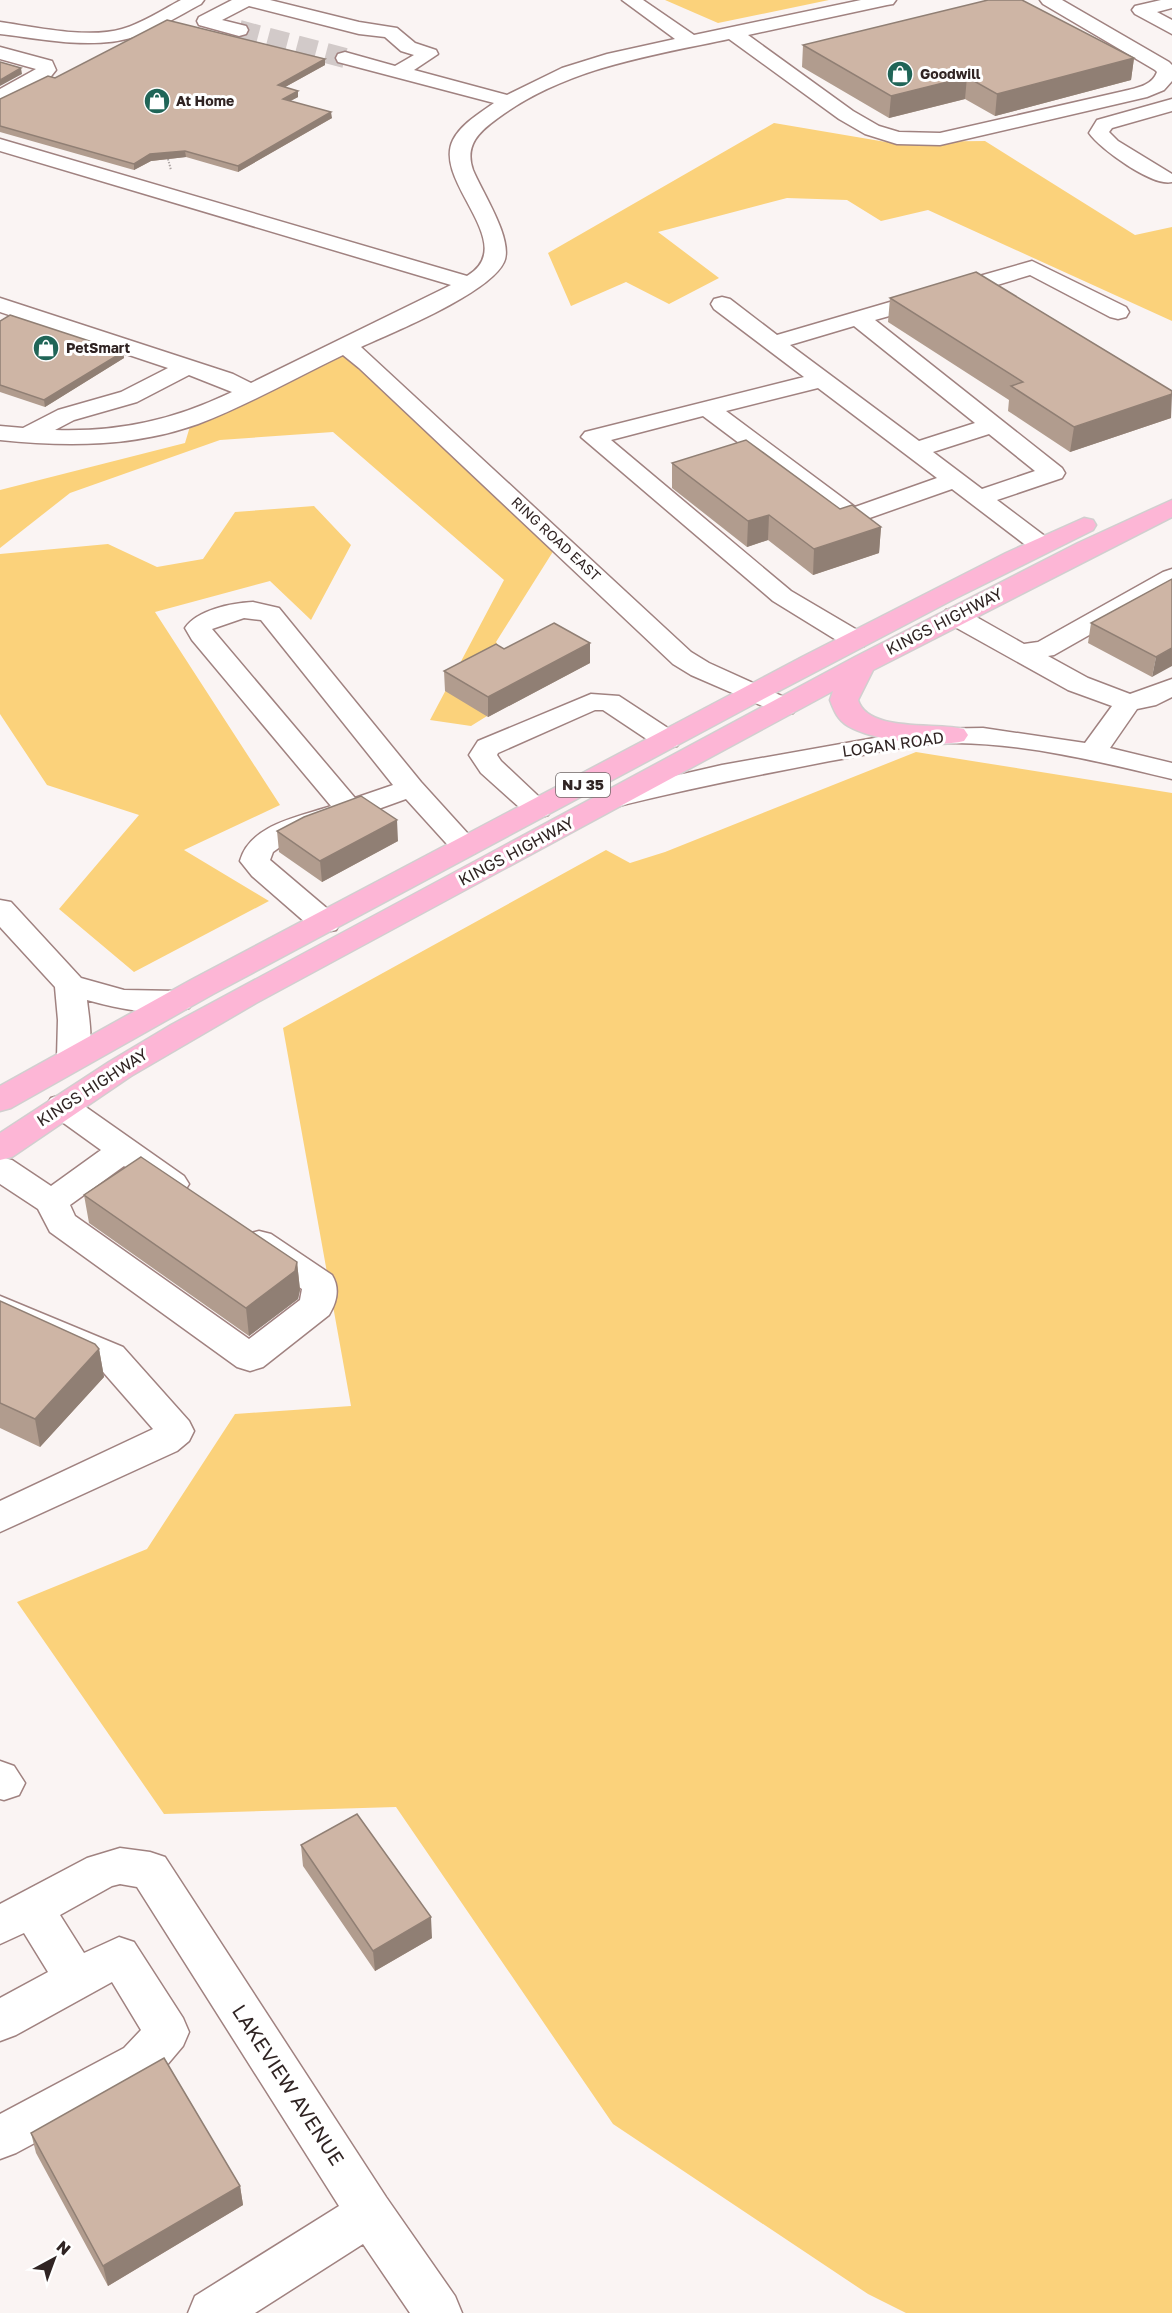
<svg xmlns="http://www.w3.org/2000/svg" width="1172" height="2313" font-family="'Golos Text',sans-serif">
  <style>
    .green { fill: #fbd27b }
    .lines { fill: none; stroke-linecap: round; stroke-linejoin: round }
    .minor-tunnel { stroke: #d2cac9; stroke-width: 20; stroke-dasharray: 20 10; stroke-linecap: butt }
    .minor-casing { stroke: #a08280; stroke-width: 3 }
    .major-casing { stroke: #d1cfcf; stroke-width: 3 }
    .path { stroke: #aca4a3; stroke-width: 2; stroke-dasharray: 1.5 1.5; stroke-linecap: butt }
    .minor { fill: #fff; fill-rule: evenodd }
    .major { fill: #fdb6d6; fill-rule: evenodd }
    .wall { fill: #b19c8e }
    .shaded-wall { fill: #907f74 }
    .building { fill: #ceb5a5; stroke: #907f74; stroke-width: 1.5 }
    .labels { text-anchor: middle; stroke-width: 6; stroke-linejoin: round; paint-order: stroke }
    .far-poi-label { font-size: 14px; font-weight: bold; fill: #302423; stroke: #fff; text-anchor: start }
    .far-street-label { font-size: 14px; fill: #302423; stroke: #fff }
    .shield { fill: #fff; stroke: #6e6665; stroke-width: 1.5 }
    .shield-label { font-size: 15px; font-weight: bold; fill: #302423 }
    .street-label { font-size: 16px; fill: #302423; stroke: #fff }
    .near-street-label { font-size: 20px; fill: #302423; stroke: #fff }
  </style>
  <rect width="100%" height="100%" fill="#faf4f3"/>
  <path class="green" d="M 665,0 L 829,0 L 718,23 Z
    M 774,123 L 886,142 L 985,141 L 1135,235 L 1172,227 L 1172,321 L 928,210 L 881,221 L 847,200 L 787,198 L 658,232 L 719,278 L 669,304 L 626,282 L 571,306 L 548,253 Z
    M 345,343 L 559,542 L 496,642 L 529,690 L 471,726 L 430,720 L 504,580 L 333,432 L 220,440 L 70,493 L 0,548 L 0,490 L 185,443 L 194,413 Z
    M 314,506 L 351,545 L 311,620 L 270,581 L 155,612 L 280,805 L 184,850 L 269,901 L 134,972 L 59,909 L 139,815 L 47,785 L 0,714 L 0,554 L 108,544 L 157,567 L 203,559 L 235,512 Z
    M 916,752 L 1172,793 L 1172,2313 L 906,2313 L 868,2294 L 613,2124 L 396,1807 L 164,1814 L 17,1602 L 147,1549 L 235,1414 L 351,1406 L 283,1028 L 606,850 L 630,863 L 665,852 Z"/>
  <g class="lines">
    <path class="minor-tunnel" d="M 239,30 L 345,58"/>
    <defs>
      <path id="minor" d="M 181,0 L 204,0 L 201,4 C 180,15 158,29 134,37 C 92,50 43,39 0,34 L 0,22 C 35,27 88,39 122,29 C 143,23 162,10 181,0 Z
        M 232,0 L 270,0 L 359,22 L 397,28 L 415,43 L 436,50 L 438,54 L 414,70 L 507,95 L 562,68 L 607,54 L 675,39 L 622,0 L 643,0 L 694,35 L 861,0 L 896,0 L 893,4 L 887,5 L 748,35 L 853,111 L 879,126 L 899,132 L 940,133 L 1124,91 C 1136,88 1152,86 1157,72 L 1155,70 L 1043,4 L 1040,0 L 1062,0 L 1169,62 L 1172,65 L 1172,81 L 1164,90 L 1147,97 L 940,145 L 897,144 L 865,134 L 839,119 L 729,39 C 649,56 566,68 498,118 C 480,131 464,145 473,170 C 482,192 514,240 504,262 C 490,293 394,332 361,347 L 691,652 L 709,663 L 793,701 L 797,707 L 793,713 L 783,715 L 691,675 L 673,664 L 359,368 L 343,355 C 295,378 248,405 198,424 C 134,447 67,447 0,440 L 0,426 L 23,428 L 58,410 L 121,392 L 168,368 L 0,312 L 0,298 L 233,374 L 251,383 L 451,285 L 0,151 L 0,139 L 467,276 C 521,244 432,182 453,140 C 461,124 480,113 494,103 L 338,62 L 336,58 L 338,54 L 345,52 L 395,66 L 414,55 L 401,51 L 385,37 L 359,34 L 249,6 L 222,20 L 246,26 L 248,30 L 246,34 L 239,36 L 199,25 L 197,21 L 199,17 ZM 189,375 L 232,392 C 173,420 121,432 55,430 L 74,420 L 137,402 Z
        M 1161,0 L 1172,0 L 1172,8 L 1157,12 L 1172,20 L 1172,34 L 1135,14 L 1132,10 L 1135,6 Z
        M 0,47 L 52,61 L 56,70 L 48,80 L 0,103 L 0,89 L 36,69 L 0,59 Z
        M 1172,99 L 1172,111 L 1112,128 L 1109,132 L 1118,141 L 1172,174 L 1172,182 C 1153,187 1100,149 1089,133 L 1097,120 Z
        M 1032,261 L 1126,307 L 1129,312 L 1126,317 L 1118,319 L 1110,317 L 1030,275 L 984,289 L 976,287 L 973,282 L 976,277 Z
        M 931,290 L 939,292 L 942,297 L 939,302 L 875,320 L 1062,468 L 1065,473 L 1062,478 L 997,500 L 1050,540 L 1054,545 L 1050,550 L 1041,553 L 1032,550 L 952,489 L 861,521 L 852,523 L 843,521 L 703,416 L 611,440 L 791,591 L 864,634 L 868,640 L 864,646 L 855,648 L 846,646 L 773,601 L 581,437 L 585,432 L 804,377 L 714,309 L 711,304 L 714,299 L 722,297 L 730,299 L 777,335 ZM 854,326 L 975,423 L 919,441 L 790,345 ZM 818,388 L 937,478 L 855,507 L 726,411 ZM 989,434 L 1035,471 L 982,489 L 933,452 Z
        M 1172,569 L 1172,588 L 1054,655 L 1048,656 L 1088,678 L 1130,694 L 1172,679 L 1172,697 L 1156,705 L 1137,709 L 1110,748 L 1172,763 L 1172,779 C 1101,762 1029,744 956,743 C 914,743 871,754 830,761 C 758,775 686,789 615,807 L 605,804 L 601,798 L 605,792 L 722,765 L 925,729 L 983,728 L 1085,743 L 1112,706 L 1068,690 L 946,622 L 942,616 L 946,610 L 955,608 L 964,610 L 1024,644 L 1038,642 L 1163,572 Z
        M 253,602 L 279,608 L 421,782 L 480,847 L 475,853 L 465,856 L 455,853 L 406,799 L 287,842 L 273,852 L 270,860 L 336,916 L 340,923 L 336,930 L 325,932 L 314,930 L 252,876 L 240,861 C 250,824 300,817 331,806 L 192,640 L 185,628 C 197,610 231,603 253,602 ZM 244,618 L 261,620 L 393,785 L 355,798 L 212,629 Z
        M 591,694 L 619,696 L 677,734 L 681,740 L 677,746 L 667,748 L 657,746 L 603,710 L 595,710 L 498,753 L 497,755 L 501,761 L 552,809 L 548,815 L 538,818 L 528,815 L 481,773 L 469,755 L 478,741 Z
        M 0,900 L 11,902 L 81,978 L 124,990 L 178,991 L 189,994 L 194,1001 L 189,1008 C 156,1017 119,1009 87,1000 C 89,1019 95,1048 84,1064 L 73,1067 L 62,1064 L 57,1057 L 58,1020 L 55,987 L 0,927 Z
        M 62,1095 L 73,1098 L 184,1176 L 189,1184 L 184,1192 C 160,1199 143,1180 124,1166 L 70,1205 L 75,1216 L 249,1339 L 300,1300 L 302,1289 L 247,1252 L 242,1243 L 247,1234 L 259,1231 L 271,1234 L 332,1275 C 340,1288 337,1302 329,1315 L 263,1367 L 250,1371 L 237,1367 L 50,1232 L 38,1209 L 0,1184 L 0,1157 L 12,1160 L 51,1186 L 101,1150 L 51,1114 L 46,1106 L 51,1098 Z
        M 0,1296 L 123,1347 L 189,1421 L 194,1431 L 189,1441 L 177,1451 L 0,1532 L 0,1501 L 153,1429 L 97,1365 L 0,1323 Z
        M 0,1761 L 14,1766 L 25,1783 L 19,1795 L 4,1800 L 0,1799 Z
        M 120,1848 L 150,1852 L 165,1857 L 386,2197 L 455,2296 L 462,2313 L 410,2313 L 363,2244 L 255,2313 L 188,2313 L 195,2296 L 339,2206 L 137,1887 L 120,1884 L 112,1886 L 60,1915 L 84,1953 L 119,1937 L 134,1942 L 183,2018 L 189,2032 L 183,2046 L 156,2078 L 16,2153 L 0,2159 L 0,2114 L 124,2048 L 141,2030 L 112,1982 L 16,2035 L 0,2041 L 0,1998 L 48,1972 L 24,1933 L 0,1944 L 0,1904 L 87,1858 Z"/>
      <path id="major" d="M 1172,500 L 1172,517 L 873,670 L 858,700 C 868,733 936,722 964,729 L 968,735 L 964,741 C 936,748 874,741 848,726 C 838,720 834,711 830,700 L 833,691 L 256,1003 L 131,1076 L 12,1157 L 0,1160 L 0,1133 L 109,1062 L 171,1025 L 855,657 L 1078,543 Z
        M 1084,518 L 1093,520 L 1096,525 L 1093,530 L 956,598 L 754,704 L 213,994 L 11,1108 L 0,1111 L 0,1086 L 191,980 L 802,657 L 1006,553 Z"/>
    </defs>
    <use href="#minor" class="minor-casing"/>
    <use href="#major" class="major-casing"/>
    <path class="path" d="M 168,159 L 171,170"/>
    <use href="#minor" class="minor"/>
    <use href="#major" class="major"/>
  </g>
  <path class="wall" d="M 803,45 L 1134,58 L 1131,80 L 995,116 L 965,99 L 889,118 L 802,67 Z
    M 325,59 L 325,65 L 285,87 L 298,97 L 290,101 L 332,118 L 238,172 L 186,157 L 151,161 L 134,170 L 0,132 L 0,99 L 55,78 Z
    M 890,298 L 1171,418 L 1070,452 L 1008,411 L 1009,400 L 888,322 Z
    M 0,321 L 123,352 L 124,358 L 45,407 L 0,392 Z
    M 672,463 L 840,509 L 881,527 L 879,553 L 813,575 L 768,540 L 747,547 L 672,488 Z
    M 1172,579 L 1152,677 L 1088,643 L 1091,623 Z
    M 504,649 L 590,663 L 488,717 L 445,691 L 444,671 Z
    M 277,831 L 398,841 L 322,882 L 279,852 Z
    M 84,1195 L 297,1262 L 300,1290 L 298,1299 L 249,1336 L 89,1223 Z
    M 0,1301 L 99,1349 L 104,1377 L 40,1447 L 0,1428 Z
    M 301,1845 L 432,1938 L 375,1971 L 303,1866 Z
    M 31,2133 L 240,2186 L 243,2205 L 108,2286 L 36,2153 Z"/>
  <path class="shaded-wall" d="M 1134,58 L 1131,80 L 995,116 L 997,94 Z
    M 325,59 L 325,65 L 278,91 L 278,85 Z
    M 21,68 L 22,74 L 0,86 L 0,80 Z
    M 967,77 L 965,99 L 889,118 L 891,96 Z
    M 298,91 L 298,97 L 283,105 L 283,99 Z
    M 331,112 L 332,118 L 238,172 L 238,166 Z
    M 185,151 L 186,157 L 151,161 L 134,170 L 134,164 L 150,154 Z
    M 123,352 L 124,358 L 45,407 L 44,400 Z
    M 1172,394 L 1171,418 L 1070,452 L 1074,427 Z
    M 769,515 L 768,540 L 747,547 L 748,521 Z
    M 881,527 L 879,553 L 813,575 L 814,549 Z
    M 590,643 L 590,663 L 488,717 L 488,697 Z
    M 1172,648 L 1172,666 L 1152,677 L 1156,657 Z
    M 397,820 L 398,841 L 322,882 L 320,861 Z
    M 297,1262 L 300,1290 L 298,1299 L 249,1336 L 246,1308 Z
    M 99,1349 L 104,1377 L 40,1447 L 35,1419 Z
    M 431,1917 L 432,1938 L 375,1971 L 373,1951 Z
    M 240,2186 L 243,2205 L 108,2286 L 103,2266 Z"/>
  <path class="building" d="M 988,0 L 1022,0 L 1134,58 L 997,94 L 967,77 L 891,96 L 803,45 Z
    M 167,20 L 325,59 L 278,85 L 298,91 L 283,99 L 331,112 L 238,166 L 185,151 L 150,154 L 134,164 L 0,126 L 0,99 L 48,76 L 55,78 Z
    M 0,62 L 21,68 L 0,80 Z
    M 976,272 L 1172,391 L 1172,394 L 1074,427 L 1011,386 L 1023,382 L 890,298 Z
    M 10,315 L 123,352 L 44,400 L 0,385 L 0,321 Z
    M 746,440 L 840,509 L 852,505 L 881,527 L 814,549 L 769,515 L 748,521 L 672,463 Z
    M 1172,579 L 1172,648 L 1156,657 L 1091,623 Z
    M 554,623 L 590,643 L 488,697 L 444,671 L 496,644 L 504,649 Z
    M 361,796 L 397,820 L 320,861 L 277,831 L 304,817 Z
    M 141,1157 L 297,1262 L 295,1271 L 246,1308 L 84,1195 Z
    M 0,1301 L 95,1344 L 99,1349 L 35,1419 L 0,1403 Z
    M 357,1814 L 431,1917 L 373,1951 L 301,1845 Z
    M 164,2058 L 240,2186 L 103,2266 L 31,2133 Z"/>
  <defs>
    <symbol id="shop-disc" viewBox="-11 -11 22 22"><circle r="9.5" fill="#206557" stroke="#fff"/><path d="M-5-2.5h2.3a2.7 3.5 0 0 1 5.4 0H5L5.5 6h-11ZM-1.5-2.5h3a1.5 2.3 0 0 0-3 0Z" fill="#fff"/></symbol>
  </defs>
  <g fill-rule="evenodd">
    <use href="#shop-disc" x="885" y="59" width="30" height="30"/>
    <use href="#shop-disc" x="142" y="86" width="30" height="30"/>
    <use href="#shop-disc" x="31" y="333" width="30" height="30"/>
  </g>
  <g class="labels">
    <g class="far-poi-label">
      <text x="920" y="79">Goodwill</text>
      <text x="176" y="106">At Home</text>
      <text x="66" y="353">PetSmart</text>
    </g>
    <g class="far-street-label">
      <text transform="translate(556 539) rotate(43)" y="5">RING ROAD EAST</text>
    </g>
    <rect class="shield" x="556" y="773" width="54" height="24" rx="4.5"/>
    <g class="shield-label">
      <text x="583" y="790">NJ 35</text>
    </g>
    <g class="street-label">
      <text transform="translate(944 621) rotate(-27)" y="6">KINGS HIGHWAY</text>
      <text transform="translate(893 744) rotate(-8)" y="6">LOGAN ROAD</text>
      <text transform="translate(516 851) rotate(-28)" y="6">KINGS HIGHWAY</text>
      <text transform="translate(92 1087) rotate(-33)" y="6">KINGS HIGHWAY</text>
    </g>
    <g class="near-street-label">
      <text transform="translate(288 2085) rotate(57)" y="7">LAKEVIEW AVENUE</text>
    </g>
  </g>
  <g transform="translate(54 2259) rotate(41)" stroke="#ffffff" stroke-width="4.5" paint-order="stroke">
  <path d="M0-4.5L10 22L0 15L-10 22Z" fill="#302423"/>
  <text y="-9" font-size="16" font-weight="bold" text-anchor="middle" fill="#302423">N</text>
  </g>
</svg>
